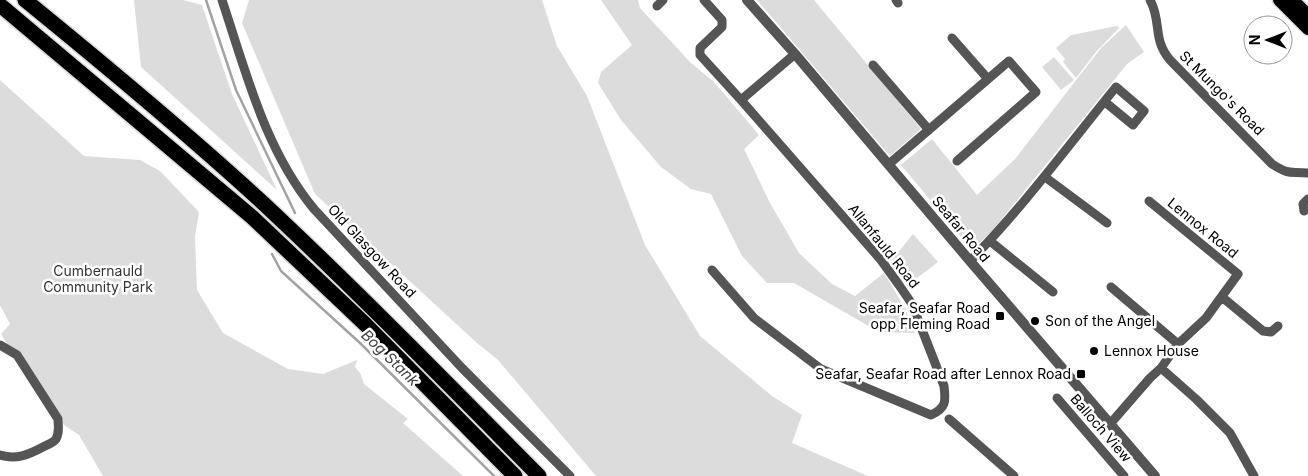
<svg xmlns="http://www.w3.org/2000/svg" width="1308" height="476" font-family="Inter,sans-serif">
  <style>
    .green { fill: #dcdcdc }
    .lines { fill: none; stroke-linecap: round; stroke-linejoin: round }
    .stream { stroke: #a3a3a3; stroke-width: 2.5 }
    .primary-casing { stroke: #dbdbdb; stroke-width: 15 }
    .motorway-casing { stroke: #dbdbdb; stroke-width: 18 }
    .minor { stroke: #555; stroke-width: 9 }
    .tertiary { stroke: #555; stroke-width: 10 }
    .primary { stroke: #000; stroke-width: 12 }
    .motorway { stroke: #000; stroke-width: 15 }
    .poi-dot { fill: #000; stroke: #fff; stroke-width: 2 }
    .labels { text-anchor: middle; stroke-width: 5; stroke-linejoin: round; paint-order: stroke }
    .street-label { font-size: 14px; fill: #000; stroke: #fff }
    .park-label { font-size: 14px; fill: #333; stroke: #fff }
    .poi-label { font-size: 14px; fill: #000; stroke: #fff; text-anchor: end }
    .water-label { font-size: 15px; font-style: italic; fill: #444; stroke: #fff }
  </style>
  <rect width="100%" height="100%" fill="#fff"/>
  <path class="green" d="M 134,0 L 183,0 L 202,5 L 232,94 L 277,190 L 141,67 Z
    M 249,0 L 542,0 L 557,46 L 587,96 L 645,245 L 700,336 L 772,396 L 802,415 L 792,443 L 868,476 L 596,476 L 498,360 L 477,343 L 315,194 L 242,23 Z
    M 601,0 L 638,0 L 640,8 L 690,62 L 714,82 L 759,135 L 744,149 L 770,203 L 799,253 L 832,284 L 855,296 L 884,273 L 904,306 L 915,333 L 879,332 L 794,283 L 767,283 L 742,256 L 711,194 L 691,189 L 661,167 L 621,120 L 598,83 L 601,72 L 632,45 Z
    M 757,0 L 814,0 L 921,129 L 890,156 Z
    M 1126,25 L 1144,52 L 1127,64 L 993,230 L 972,250 L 901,165 L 932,139 L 977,195 L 1015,159 L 1101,48 Z
    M 1117,26 L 1119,28 L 1096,52 L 1076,78 L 1063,62 L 1065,59 L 1056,48 L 1071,35 Z
    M 1054,57 L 1074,80 L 1061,90 L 1042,67 Z
    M 0,80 L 84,156 L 140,160 L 160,171 L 199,212 L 195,237 L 197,290 L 223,333 L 288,369 L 323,374 L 357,360 L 355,367 L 360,373 L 364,384 L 408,419 L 403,423 L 463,476 L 103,476 L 79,435 L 64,425 L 19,351 L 7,344 L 1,334 L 10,324 L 0,305 Z
    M 913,234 L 938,262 L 909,284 L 891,261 Z"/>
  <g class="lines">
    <path class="stream" d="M 206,0 L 236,90 L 295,213
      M 272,254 L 281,271 L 360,343 L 494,476"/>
    <defs>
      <path id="primary" d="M 1279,0 L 1308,29
        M 1293,0 L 1308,15"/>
      <path id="motorway" d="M 25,0 C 106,66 187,133 264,204 C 358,292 448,384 539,476
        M 0,5 L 252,217 L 365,324 L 515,476"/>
    </defs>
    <use href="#primary" class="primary-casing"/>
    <use href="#motorway" class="motorway-casing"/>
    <path class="minor" d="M 222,0 C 246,72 265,150 314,209 L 462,368 L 570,476
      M 704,0 L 722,20 L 722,27 L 700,48 L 700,55 L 741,100
      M 896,0 L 898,3
      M 1150,0 C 1162,21 1152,39 1170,60 L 1272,164 C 1291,176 1289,171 1308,173
      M 657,6 L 663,0
      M 952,38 L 988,79
      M 873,65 L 929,130
      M 889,164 L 1009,61 L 1036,92 L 957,161
      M 1045,177 L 1107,223
      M 1304,211 L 1303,204 L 1308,199
      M 990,241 L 1053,292
      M 970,261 C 1023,207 1068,146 1116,87 L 1144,111 L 1133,125 L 1105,102
      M 712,270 L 754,318 L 821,369 L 931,415 C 946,408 946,402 944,386 L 912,304 L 899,285 L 881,260 L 741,100 L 795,54
      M 1111,287 L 1178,344
      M 1222,297 L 1263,331 L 1271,332 L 1278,326
      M 0,345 L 17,355 L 58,419 C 58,425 60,432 56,439 C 53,443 47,445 43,447 C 28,455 16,460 0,455
      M 1161,368 L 1196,399 L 1230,433 L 1254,476
      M 1057,398 L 1124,476
      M 949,419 L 1014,476
      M 1110,424 L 1150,378 L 1161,368 L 1178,344 L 1206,318 L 1238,274 L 1149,201"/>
    <path class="tertiary" d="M 747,0 L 795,54 L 970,261 L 1155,476"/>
    <use href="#primary" class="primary"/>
    <use href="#motorway" class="motorway"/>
  </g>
  <g class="poi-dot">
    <rect x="995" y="311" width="10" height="10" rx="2.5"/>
    <circle cx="1035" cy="321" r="5"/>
    <circle cx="1094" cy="351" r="5"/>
    <rect x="1076" y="369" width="10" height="10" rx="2.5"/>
  </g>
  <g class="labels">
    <g class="street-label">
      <text transform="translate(1222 93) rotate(45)" y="5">St Mungo's Road</text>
      <text transform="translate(1203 228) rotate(39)" y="5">Lennox Road</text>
      <text transform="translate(961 229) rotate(50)" y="5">Seafar Road</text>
      <text transform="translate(884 246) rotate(51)" y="5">Allanfauld Road</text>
      <text transform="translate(372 251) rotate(47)" y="5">Old Glasgow Road</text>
      <text transform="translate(1101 428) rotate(49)" y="5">Balloch View</text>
    </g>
    <g class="park-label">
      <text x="98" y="276">Cumbernauld<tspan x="98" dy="16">Community Park</tspan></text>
    </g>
    <g class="poi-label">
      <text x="990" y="313">Seafar, Seafar Road<tspan x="990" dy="16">opp Fleming Road</tspan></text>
      <text x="1045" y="326" text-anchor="start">Son of the Angel</text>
      <text x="1104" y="356" text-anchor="start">Lennox House</text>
      <text x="1071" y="379">Seafar, Seafar Road after Lennox Road</text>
    </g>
    <g class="water-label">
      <text transform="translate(390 358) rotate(44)" y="5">Bog Stank</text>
    </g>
  </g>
  <g transform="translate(1268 40) rotate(270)"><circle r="24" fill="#ffffff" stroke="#999999"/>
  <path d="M0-4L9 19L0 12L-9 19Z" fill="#000000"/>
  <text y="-8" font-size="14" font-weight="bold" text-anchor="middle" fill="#000000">N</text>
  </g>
</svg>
